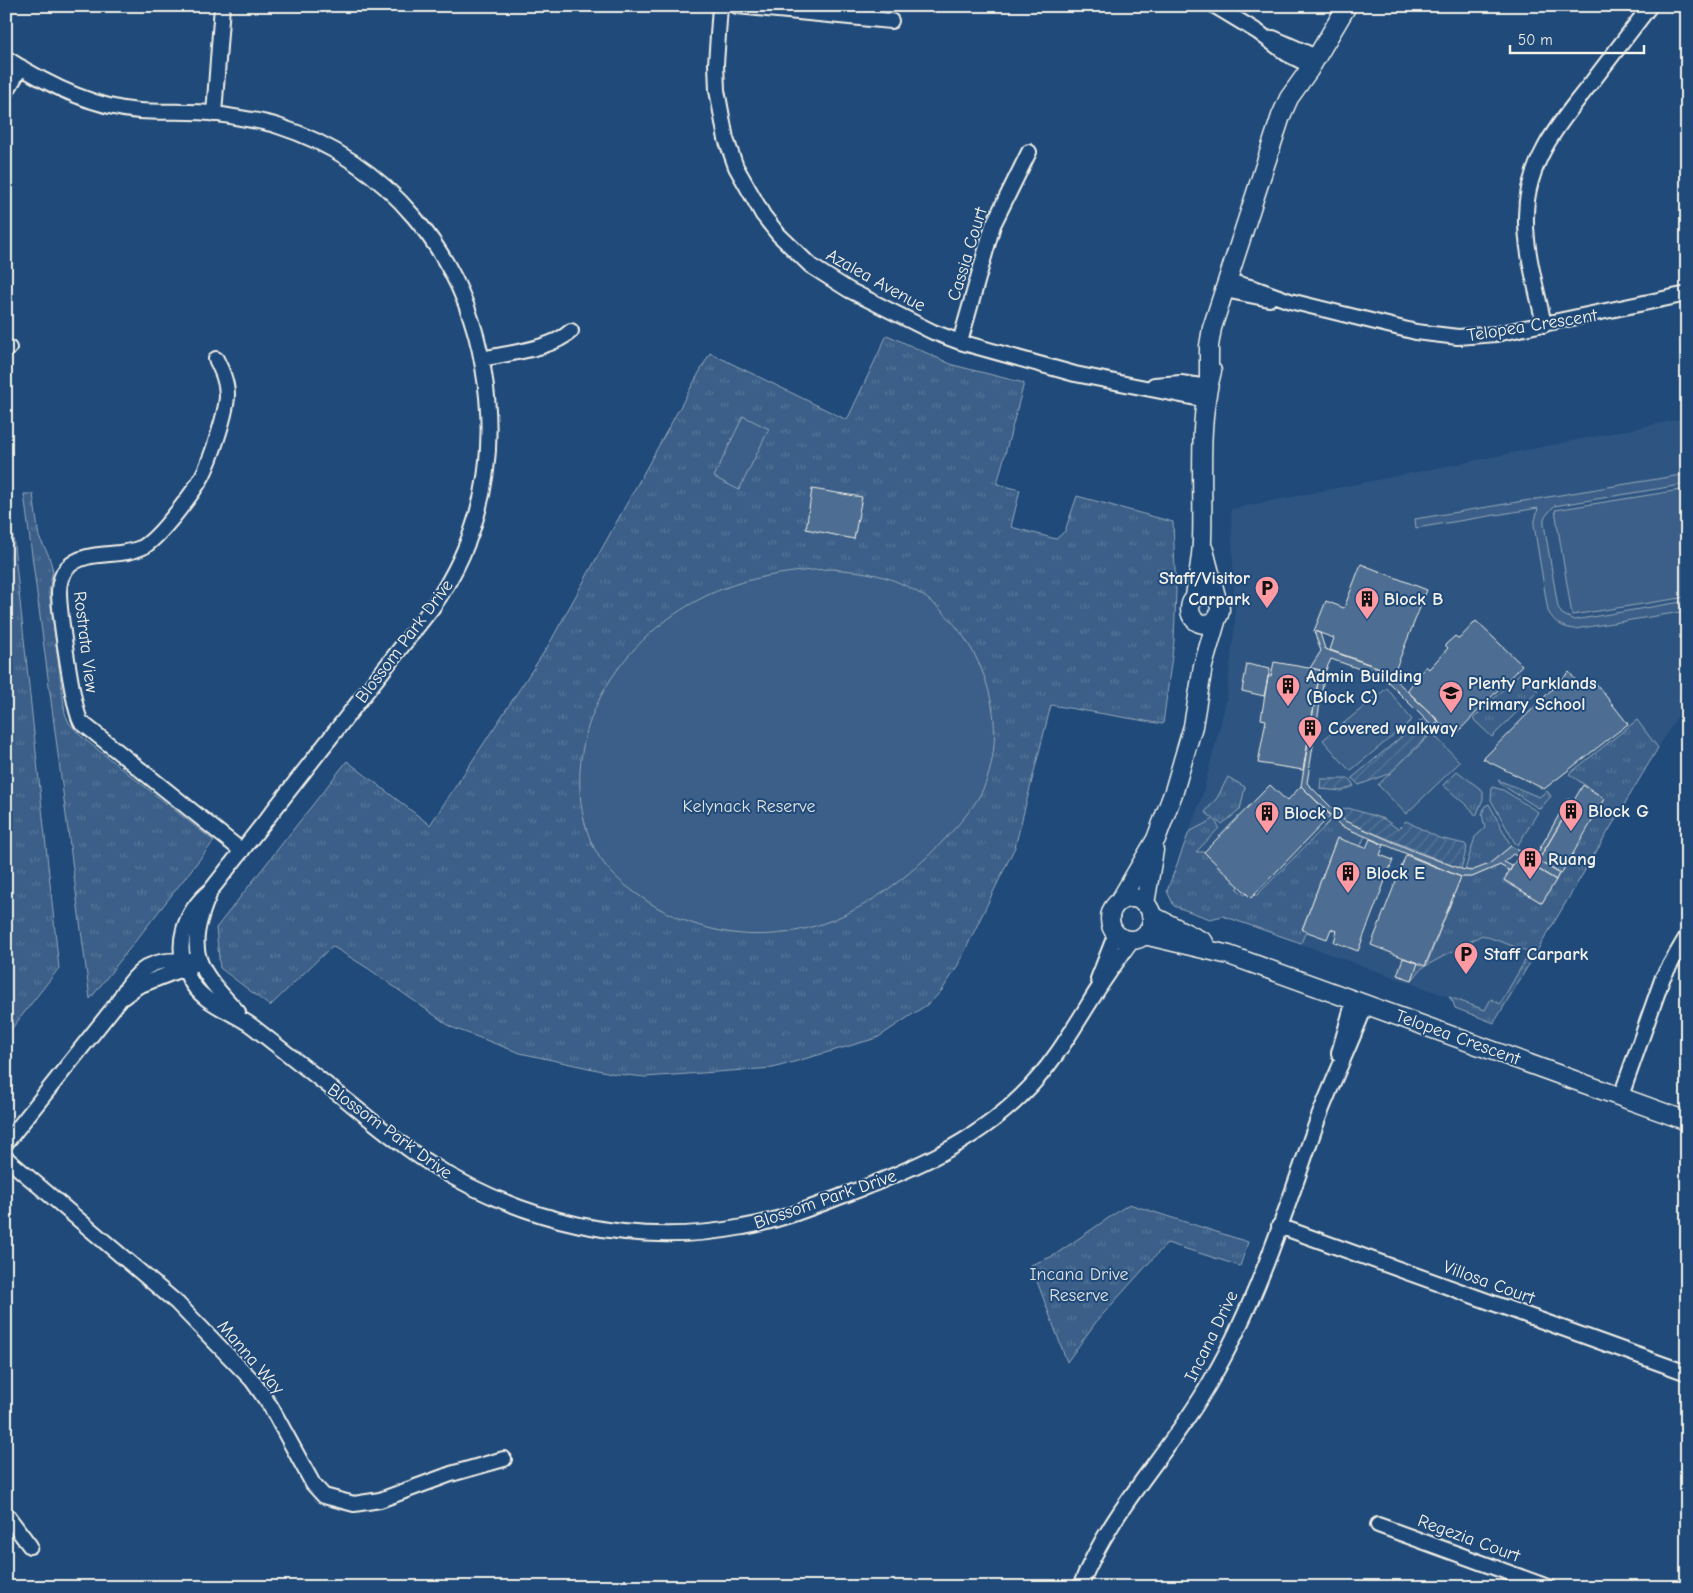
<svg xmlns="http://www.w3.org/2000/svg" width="1693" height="1593" font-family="'Comic Neue',sans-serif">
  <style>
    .built { fill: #2d5581 }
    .grass { fill: url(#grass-tufts); stroke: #97a8b8 }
    .garden { fill: url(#garden-furrows); stroke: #97a8b8 }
    .pitch { fill: #3a5f88; stroke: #97a8b8 }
    .building { fill: #4d6e92; stroke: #f4f1e8 }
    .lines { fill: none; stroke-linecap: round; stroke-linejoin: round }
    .minor-casing { stroke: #f4f1e8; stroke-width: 18 }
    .tertiary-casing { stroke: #f4f1e8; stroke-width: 21 }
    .minor { stroke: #1f4a7a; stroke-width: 14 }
    .tertiary { stroke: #1f4a7a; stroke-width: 18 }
    .labels { text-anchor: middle; stroke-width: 4; stroke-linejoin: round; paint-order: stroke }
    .street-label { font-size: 18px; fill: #f4f1e8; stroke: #1f4a7a }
    .poi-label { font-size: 18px; font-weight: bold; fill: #f4f1e8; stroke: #1f4a7a; text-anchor: start }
    .park-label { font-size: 18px; fill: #e1e2de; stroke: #1f4a7a }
  </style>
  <defs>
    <pattern id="grass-tufts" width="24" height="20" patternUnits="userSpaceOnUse" patternTransform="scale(1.25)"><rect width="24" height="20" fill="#3a5f88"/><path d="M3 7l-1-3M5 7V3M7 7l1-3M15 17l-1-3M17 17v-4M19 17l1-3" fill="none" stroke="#577699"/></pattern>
    <pattern id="garden-furrows" width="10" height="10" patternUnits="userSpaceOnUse" patternTransform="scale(1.25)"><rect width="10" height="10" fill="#3a5f88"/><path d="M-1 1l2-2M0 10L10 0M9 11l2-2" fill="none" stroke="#577699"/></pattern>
  </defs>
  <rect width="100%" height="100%" fill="#1f4a7a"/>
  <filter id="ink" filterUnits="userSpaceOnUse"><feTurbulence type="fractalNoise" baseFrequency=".02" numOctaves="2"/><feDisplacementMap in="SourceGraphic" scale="10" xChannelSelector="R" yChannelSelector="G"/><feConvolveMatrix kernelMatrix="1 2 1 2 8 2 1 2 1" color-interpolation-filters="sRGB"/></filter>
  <g filter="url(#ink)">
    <path class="built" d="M 1687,418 L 1687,700 L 1494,1023 L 1455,1008 L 1453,1002 L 1449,997 L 1223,916 L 1210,919 L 1174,906 L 1167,891 L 1202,796 L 1226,702 L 1235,622 L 1231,509 Z"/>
    <path class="grass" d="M 887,335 L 953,365 L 1024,383 L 997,484 L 1020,490 L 1011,527 L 1056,539 L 1065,531 L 1077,496 L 1173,522 L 1176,592 L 1174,641 L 1163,724 L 1051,705 L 1015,847 L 956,969 L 942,990 L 931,1002 L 877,1038 L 773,1068 L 645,1077 L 616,1074 L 520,1053 L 451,1027 L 369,969 L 332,946 L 270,1006 L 220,968 L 216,928 L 347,761 L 430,825 L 548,646 L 710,353 L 847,420 Z
      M 6,470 L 59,968 L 6,1036 Z
      M 24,494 L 33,494 L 39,537 L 48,554 L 53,570 L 49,591 L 65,713 L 69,723 L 83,738 L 214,841 L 90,999 Z
      M 1520,673 L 1538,691 L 1492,737 L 1473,719 Z
      M 1637,720 L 1658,748 L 1494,1023 L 1455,1008 L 1453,1002 L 1449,997 L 1485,1010 L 1491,999 L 1500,1004 L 1530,952 L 1482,935 L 1422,968 L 1412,980 L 1418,963 L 1426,966 L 1461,877 L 1472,877 L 1500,865 L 1510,871 L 1504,881 L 1542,903 L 1605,799 L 1569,774 Z
      M 1457,771 L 1483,791 L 1483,799 L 1476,816 L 1471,809 L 1443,785 Z
      M 1228,777 L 1245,787 L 1240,810 L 1222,824 L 1215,820 L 1219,828 L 1196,852 L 1204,852 L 1239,886 L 1237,889 L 1243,894 L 1257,895 L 1333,818 L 1341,826 L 1365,836 L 1360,847 L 1337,838 L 1302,929 L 1306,931 L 1301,943 L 1223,916 L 1210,919 L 1174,906 L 1167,891 L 1189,832 L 1214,819 L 1205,812 L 1217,798 Z
      M 1498,780 L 1539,797 L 1547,791 L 1551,796 L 1540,809 L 1502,785 Z
      M 1492,787 L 1503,790 L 1538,812 L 1518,845 L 1515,843 L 1491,800 Z
      M 1489,804 L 1511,846 C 1499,857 1483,873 1465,870 L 1475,837 L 1485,828 L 1482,814 L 1485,806 Z
      M 1129,1204 L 1248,1242 L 1240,1266 L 1167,1243 L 1096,1322 L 1067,1362 L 1031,1265 L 1053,1256 Z"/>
    <path class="garden" d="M 1424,718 L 1435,729 L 1393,772 L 1359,785 L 1352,778 Z
      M 1321,779 L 1350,779 L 1354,786 L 1342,791 L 1320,789 Z
      M 1348,808 L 1384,819 L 1398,829 L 1406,821 L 1439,838 L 1465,844 L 1467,847 L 1461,869 L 1345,821 L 1336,812 Z"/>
    <path class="pitch" d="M 743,416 L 769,429 L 739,490 L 714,477 Z
      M 1687,474 L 1687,484 L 1554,506 L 1544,518 L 1544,524 L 1558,607 L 1562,614 L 1574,620 L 1687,601 L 1687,611 L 1575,629 C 1562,628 1554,622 1548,611 L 1534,525 L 1538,508 L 1416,528 L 1415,519 Z
      M 1687,489 L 1687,597 L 1572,615 L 1555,510 Z
      M 831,569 C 855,571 880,573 902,584 C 974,616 1015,713 984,787 C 975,807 959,824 944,840 C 888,899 816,944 733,933 C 703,929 672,918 647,901 C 632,891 617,880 605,865 C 589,845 581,817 580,791 C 575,709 629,636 700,599 C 740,578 786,571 831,569 Z
      M 1387,688 L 1412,720 L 1350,771 L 1323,740 Z
      M 1432,733 L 1460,762 L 1406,814 L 1378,785 Z"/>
    <path class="building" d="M 812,489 L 862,497 L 854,539 L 806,529 Z
      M 1361,564 L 1427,590 L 1394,673 L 1330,650 L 1334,638 L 1314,631 L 1326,601 L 1344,608 Z
      M 1476,621 L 1522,665 L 1454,736 L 1407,691 L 1426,666 L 1429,669 L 1448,648 L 1445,645 L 1455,636 L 1459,639 Z
      M 1314,631 L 1320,633 L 1325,649 L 1385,670 L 1439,721 L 1433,727 L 1383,677 L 1331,659 L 1325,672 L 1307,783 L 1345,821 L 1416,852 L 1461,869 L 1471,871 L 1489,864 L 1511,846 L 1534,859 L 1568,799 L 1573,802 L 1538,861 L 1559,873 L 1556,880 L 1513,854 L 1504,862 L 1512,866 L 1510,871 L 1500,865 L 1472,877 L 1461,877 L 1341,826 L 1301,786 L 1320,670 L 1310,668 L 1321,651 Z
      M 1274,662 L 1320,670 L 1303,770 L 1258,763 L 1266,720 L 1261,719 L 1268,676 L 1271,676 Z
      M 1247,664 L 1270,669 L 1264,696 L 1242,691 Z
      M 1569,672 L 1583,689 L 1594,681 L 1628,724 L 1544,789 L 1483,759 Z
      M 1270,785 L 1287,801 L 1301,786 L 1331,815 L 1251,898 L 1204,852 Z
      M 1583,785 L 1605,799 L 1561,874 L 1538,861 Z
      M 1337,838 L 1366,848 L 1370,839 L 1384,845 L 1380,855 L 1393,860 L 1358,951 L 1334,942 L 1337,931 L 1331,929 L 1327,939 L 1302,930 Z
      M 1406,855 L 1461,877 L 1425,966 L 1371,945 Z
      M 1518,857 L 1556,880 L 1542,903 L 1504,880 Z
      M 1403,958 L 1418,963 L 1412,980 L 1397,975 Z"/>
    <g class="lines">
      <defs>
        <path id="minor" d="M 720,6 L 716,64 L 717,90 L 726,139 L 736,167 L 763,215 L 778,234 L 811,266 L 849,290 L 933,332 L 960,342 L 1075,374 L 1206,400
          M 737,6 L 891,21
          M 1215,6 L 1258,32 L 1287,54 L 1311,66
          M 1273,38 L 1316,57
          M 6,58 C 46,84 91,107 139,111 C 165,113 192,110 218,114 C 238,118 259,120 278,126 C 388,161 464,255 483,367 C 498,453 483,535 432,608 L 211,890 C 184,912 173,945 189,978 C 201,1003 231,1011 252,1026 C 283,1050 314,1075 345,1099 C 372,1121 399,1144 429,1163 C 523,1222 633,1248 743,1227 C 780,1221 815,1206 850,1193 C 913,1169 972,1144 1021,1096 C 1050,1068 1069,1036 1090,1002 C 1103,980 1118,960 1132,940
          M 6,92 L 21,67
          M 214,114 L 222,6
          M 1227,281 L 1254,288 L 1290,301 L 1416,332 L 1458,337 L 1496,334 L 1687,294
          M 1225,290 L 1269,299
          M 1544,325 C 1537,289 1525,252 1526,216 C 1526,162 1560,122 1592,82 C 1611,57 1631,31 1650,6
          M 960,342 L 993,225 L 1029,152
          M 6,349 L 9,348
          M 216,359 C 222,371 227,382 227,395 C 227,412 211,459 203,475 C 194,492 159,538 143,547 C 119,559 86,548 67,568 C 61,575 59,583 59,592 C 59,611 73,709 81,722 L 242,851
          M 482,359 C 508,353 552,349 571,331
          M 1154,385 L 1181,383 L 1208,387
          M 209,895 C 184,953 198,969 238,1012
          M 1098,979 L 1116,933
          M 122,998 L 138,986 L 192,965
          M 1339,1053 L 1354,1000
          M 1621,1096 L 1663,977 L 1687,936
          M 6,1143 L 118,1002 C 138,964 156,956 199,962
          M 6,1158 L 177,1303 L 252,1380 L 271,1407 L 313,1484 L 324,1496 L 354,1504 L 380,1500 L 451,1474 L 504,1459
          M 1279,1226 L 1687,1373
          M 6,1514 L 30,1546
          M 1378,1525 L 1548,1587
          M 1080,1587 C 1110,1509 1173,1449 1213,1377 C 1259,1297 1287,1206 1318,1119 C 1333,1080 1351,1043 1366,1004"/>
        <path id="tertiary" d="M 1209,381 L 1209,346 L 1212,328 L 1281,116 L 1289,98 L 1309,70 L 1347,6
          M 1204,550 L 1217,600
          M1190 609a15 15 0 1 1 30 0a15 15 0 1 1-30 0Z
          M 1195,597 C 1197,578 1202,559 1202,540 C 1204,484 1197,425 1212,371
          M1110 919a21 21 0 1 1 42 0a21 21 0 1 1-42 0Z
          M 1119,902 L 1156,839 L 1174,791 L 1193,726 L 1203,666 L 1217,618
          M 1145,904 L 1154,850
          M 1151,915 L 1204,942
          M 1144,935 L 1229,955 L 1687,1121"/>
      </defs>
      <use href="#minor" class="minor-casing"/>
      <use href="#tertiary" class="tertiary-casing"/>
      <use href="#minor" class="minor"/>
      <use href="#tertiary" class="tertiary"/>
    </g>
  </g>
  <defs>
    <symbol id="parking-pin" viewBox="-11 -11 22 30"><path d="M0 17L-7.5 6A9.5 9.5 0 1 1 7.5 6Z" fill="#ff9aa2" stroke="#1f4a7a"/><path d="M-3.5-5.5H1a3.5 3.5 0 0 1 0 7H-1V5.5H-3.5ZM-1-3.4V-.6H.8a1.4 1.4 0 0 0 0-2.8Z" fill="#111"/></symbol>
    <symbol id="building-pin" viewBox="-11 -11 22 30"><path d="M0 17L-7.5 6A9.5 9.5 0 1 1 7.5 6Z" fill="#ff9aa2" stroke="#1f4a7a"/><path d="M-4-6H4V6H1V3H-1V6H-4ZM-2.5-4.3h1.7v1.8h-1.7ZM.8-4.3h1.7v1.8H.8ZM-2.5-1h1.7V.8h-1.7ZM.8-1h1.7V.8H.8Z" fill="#111"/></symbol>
    <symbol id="school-pin" viewBox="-11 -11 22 30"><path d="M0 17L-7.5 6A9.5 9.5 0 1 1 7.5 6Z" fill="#ff9aa2" stroke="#1f4a7a"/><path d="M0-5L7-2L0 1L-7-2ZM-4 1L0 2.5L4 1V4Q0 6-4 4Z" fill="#111"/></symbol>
  </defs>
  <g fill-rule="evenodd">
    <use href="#parking-pin" x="1253" y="574" width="28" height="38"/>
    <use href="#building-pin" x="1353" y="585" width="28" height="38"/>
    <use href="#building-pin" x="1274" y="672" width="28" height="38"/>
    <use href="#school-pin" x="1437" y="679" width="28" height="38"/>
    <use href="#building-pin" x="1296" y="714" width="28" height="38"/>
    <use href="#building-pin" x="1557" y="797" width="28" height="38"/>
    <use href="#building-pin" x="1253" y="799" width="28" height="38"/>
    <use href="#building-pin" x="1516" y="845" width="28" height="38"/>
    <use href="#building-pin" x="1334" y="859" width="28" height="38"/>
    <use href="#parking-pin" x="1452" y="940" width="28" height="38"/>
  </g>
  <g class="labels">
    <g class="street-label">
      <text transform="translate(967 254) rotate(-73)" y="6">Cassia Court</text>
      <text transform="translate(876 280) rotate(29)" y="6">Azalea Avenue</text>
      <text transform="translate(1532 325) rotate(-9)" y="6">Telopea Crescent</text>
      <text transform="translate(404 641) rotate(-53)" y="6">Blossom Park Drive</text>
      <text transform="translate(86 642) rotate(83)" y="6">Rostrata View</text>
      <text transform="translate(1458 1037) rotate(20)" y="6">Telopea Crescent</text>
      <text transform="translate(390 1131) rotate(36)" y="6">Blossom Park Drive</text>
      <text transform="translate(825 1199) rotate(-19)" y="6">Blossom Park Drive</text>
      <text transform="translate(1489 1282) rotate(20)" y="6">Villosa Court</text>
      <text transform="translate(1211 1336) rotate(-64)" y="6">Incana Drive</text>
      <text transform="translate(251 1357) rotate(49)" y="6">Manna Way</text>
      <text transform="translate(1469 1538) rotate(20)" y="6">Regezia Court</text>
    </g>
    <g class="poi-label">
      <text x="1250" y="584" text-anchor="end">Staff/Visitor<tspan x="1250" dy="21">Carpark</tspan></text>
      <text x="1384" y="605">Block B</text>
      <text x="1306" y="682">Admin Building<tspan x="1306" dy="21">(Block C)</tspan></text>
      <text x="1468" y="689">Plenty Parklands<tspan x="1468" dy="21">Primary School</tspan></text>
      <text x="1328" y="734">Covered walkway</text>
      <text x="1588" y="817">Block G</text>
      <text x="1284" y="819">Block D</text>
      <text x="1548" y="865">Ruang</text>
      <text x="1366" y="879">Block E</text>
      <text x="1484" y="960">Staff Carpark</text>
    </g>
    <g class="park-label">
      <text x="749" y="812">Kelynack Reserve</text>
      <text x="1079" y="1280">Incana Drive<tspan x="1079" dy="21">Reserve</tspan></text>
    </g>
  </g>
  <rect width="1693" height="1593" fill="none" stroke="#1f4a7a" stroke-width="25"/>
  <rect x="12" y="12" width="1668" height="1568" fill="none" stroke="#f4f1e8" stroke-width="2" filter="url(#ink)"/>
  <path d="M1510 45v8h134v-8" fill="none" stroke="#f4f1e8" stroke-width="2.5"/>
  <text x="1518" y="45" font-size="15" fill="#f4f1e8" stroke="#1f4a7a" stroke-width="4" paint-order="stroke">50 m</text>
</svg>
